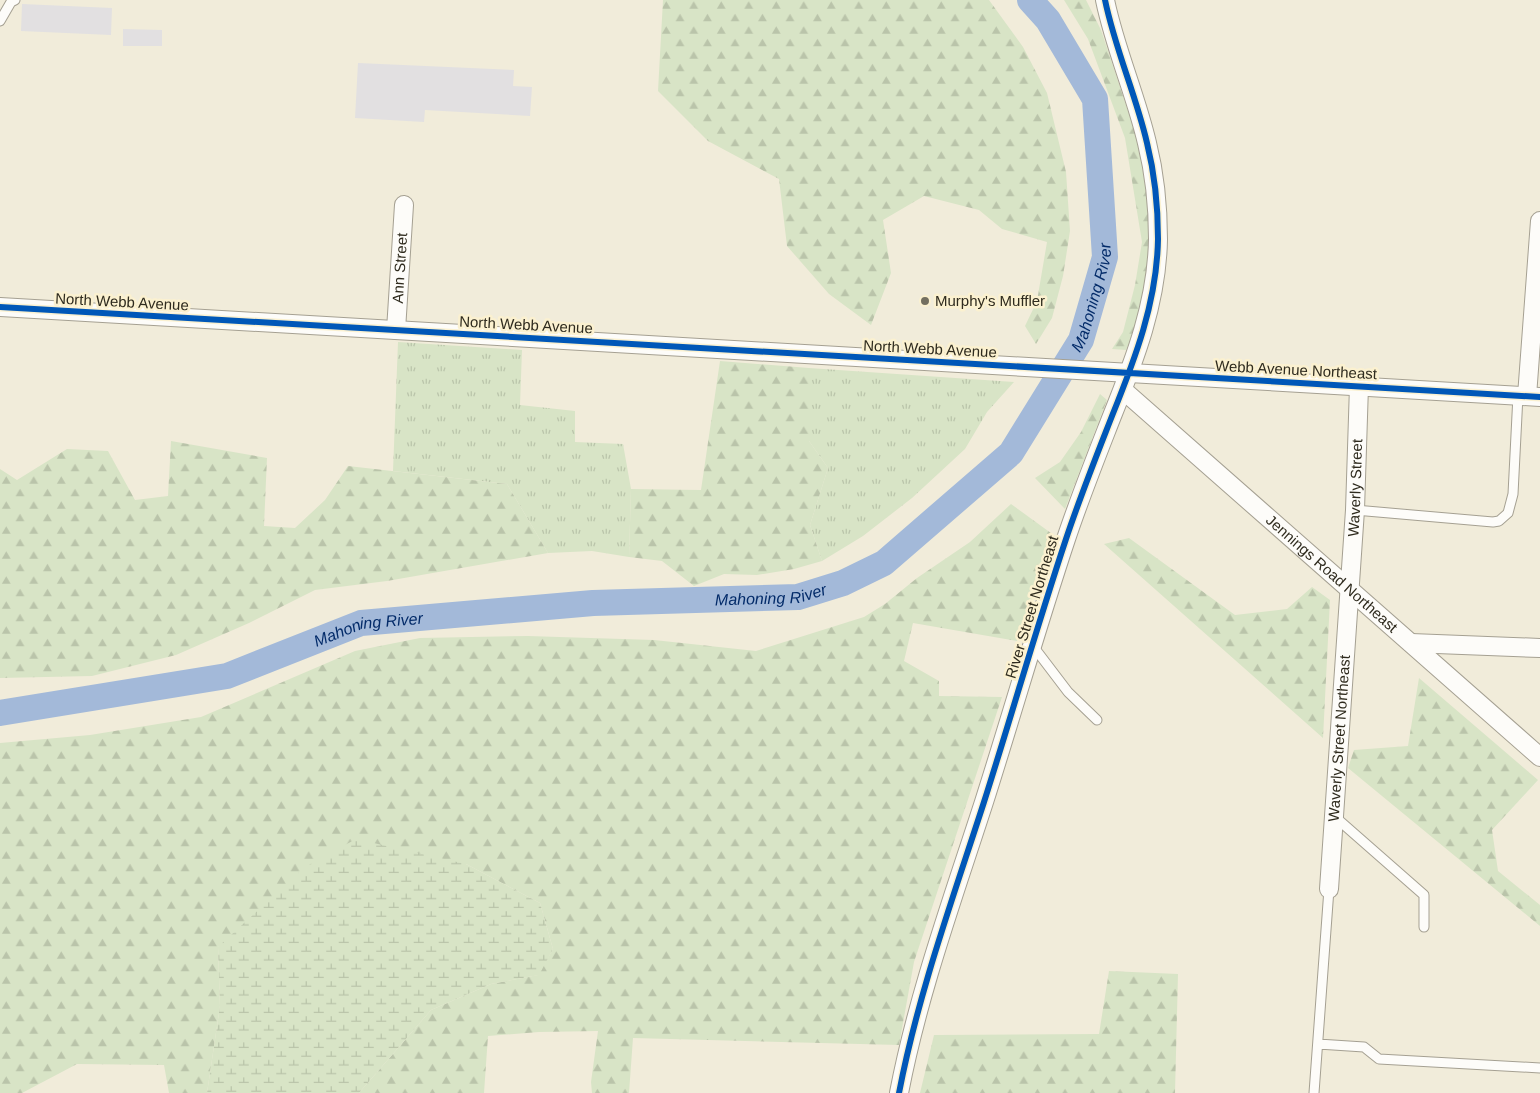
<svg xmlns="http://www.w3.org/2000/svg" width="1540" height="1093" font-family="Helvetica,sans-serif">
  <style>
    .grass { fill: url(#grass-tufts) }
    .forest { fill: url(#forest-firs) }
    .wetland { fill: url(#wetland-marsh) }
    .lines { fill: none; stroke-linecap: round; stroke-linejoin: round }
    .river { stroke: #a3b9d9; stroke-width: 26 }
    .building { fill: #e2e0e1 }
    .lane-casing { stroke: #a5a092; stroke-width: 11 }
    .street-casing { stroke: #a5a092; stroke-width: 20 }
    .lane { stroke: #fdfcf9; stroke-width: 9 }
    .street { stroke: #fdfcf9; stroke-width: 18 }
    .cycleway-casing { stroke: #fbf1d0; stroke-width: 9 }
    .cycleway { stroke: #0057b8; stroke-width: 6 }
    .poi-dot { fill: #736f60; stroke: #fbf1d0; stroke-width: 2 }
    .labels { text-anchor: middle; stroke-width: 5; stroke-linejoin: round; paint-order: stroke }
    .street-label { font-size: 15px; fill: #2f2b1e; stroke: #fbf1d0 }
    .poi-label { font-size: 15px; fill: #2f2b1e; stroke: #fbf1d0; text-anchor: start }
    .water-label { font-size: 16px; font-style: italic; fill: #032b69; stroke: #fbf1d0 }
  </style>
  <defs>
    <pattern id="grass-tufts" width="24" height="20" patternUnits="userSpaceOnUse" patternTransform="scale(1.25)"><rect width="24" height="20" fill="#d8e4c6"/><path d="M3 7l-1-3M5 7V3M7 7l1-3M15 17l-1-3M17 17v-4M19 17l1-3" fill="none" stroke="#bac4aa"/></pattern>
    <pattern id="forest-firs" width="22" height="20" patternUnits="userSpaceOnUse" patternTransform="scale(1.25)"><rect width="22" height="20" fill="#d8e4c6"/><path d="M5 1l3.5 6h-7zM16 11l3.5 6h-7z" fill="#bac4aa"/></pattern>
    <pattern id="wetland-marsh" width="20" height="14" patternUnits="userSpaceOnUse" patternTransform="scale(1.25)"><rect width="20" height="14" fill="#d8e4c6"/><path d="M1 5h8M5 5V1M11 12h8M15 12V8" fill="none" stroke="#bac4aa"/></pattern>
  </defs>
  <rect width="100%" height="100%" fill="#f1ecda"/>
  <path class="grass" d="M 398,342 L 522,350 L 520,405 L 575,411 L 575,442 L 623,444 L 631,489 L 629,557 L 592,551 L 548,553 L 507,484 L 393,471 Z
    M 809,368 L 1014,382 L 987,412 L 965,449 L 912,498 L 863,536 L 822,561 L 810,525 L 828,468 L 809,441 Z"/>
  <path class="forest" d="M 663,0 L 989,0 L 1023,47 L 1047,93 L 1066,172 L 1070,231 L 1063,276 L 1052,318 L 1036,344 L 1025,326 L 1037,301 L 1047,242 L 1002,229 L 979,210 L 924,196 L 883,220 L 891,273 L 871,325 L 829,294 L 787,246 L 779,179 L 708,141 L 658,91 Z
    M 1064,0 L 1086,0 L 1101,30 L 1139,144 L 1149,214 L 1150,252 L 1143,296 L 1135,331 L 1126,350 L 1112,349 L 1123,332 L 1135,285 L 1142,242 L 1125,138 L 1088,39 Z
    M 720,361 L 809,368 L 809,441 L 828,468 L 810,525 L 822,561 L 794,569 L 757,575 L 724,574 L 694,586 L 662,561 L 629,557 L 631,489 L 701,490 Z
    M 1100,394 L 1107,400 L 1065,509 L 1035,478 L 1060,462 L 1081,432 Z
    M 171,441 L 267,458 L 264,526 L 295,528 L 325,500 L 348,466 L 507,484 L 548,553 L 387,581 L 315,590 L 249,623 L 176,655 L 92,676 L 0,678 L 0,469 L 17,480 L 67,449 L 108,451 L 135,500 L 168,496 Z
    M 1011,504 L 1055,536 L 1017,641 L 913,623 L 904,661 L 939,681 L 939,696 L 1002,697 L 914,962 L 899,1045 L 633,1038 L 629,1093 L 592,1093 L 591,1082 L 598,1031 L 539,1032 L 488,1036 L 484,1093 L 359,1093 L 431,1010 L 491,984 L 538,975 L 553,949 L 540,903 L 466,864 L 218,947 L 220,1006 L 207,1093 L 169,1093 L 164,1065 L 77,1064 L 22,1093 L 0,1093 L 0,743 L 90,735 L 201,717 L 355,651 L 420,638 L 528,636 L 654,640 L 756,651 L 864,617 L 885,604 L 917,578 L 970,542 Z
    M 1129,538 L 1235,615 L 1287,609 L 1312,587 L 1330,600 L 1323,738 L 1104,544 Z
    M 1419,678 L 1538,780 L 1492,830 L 1498,871 L 1540,905 L 1540,926 L 1348,768 L 1354,750 L 1408,746 Z
    M 1109,971 L 1178,974 L 1175,1093 L 920,1093 L 934,1035 L 1099,1034 Z"/>
  <path class="wetland" d="M 356,839 L 466,864 L 540,903 L 553,949 L 539,975 L 491,984 L 431,1010 L 359,1093 L 207,1093 L 220,1006 L 218,947 L 305,867 Z"/>
  <g class="lines">
    <path class="river" id="s1" d="M 0,713 L 227,676 L 361,623 L 593,603 L 798,597 L 843,583 L 884,563 L 1011,453 L 1081,340 L 1105,257 L 1095,99 L 1048,20 L 1030,0"/>
  </g>
  <path class="building" d="M 22,4 L 112,8 L 111,35 L 21,31 Z
    M 123,29 L 162,30 L 162,46 L 123,46 Z
    M 358,63 L 514,70 L 513,86 L 532,87 L 530,116 L 425,110 L 424,122 L 355,118 Z"/>
  <g class="lines">
    <defs>
      <path id="lane" d="M 0,21 L 11,2 L 15,0
        M 1355,510 L 1493,522 L 1499,521 L 1508,513 L 1513,494 L 1518,395
        M 1033,646 L 1068,692 L 1097,720
        M 1334,816 L 1424,895 L 1424,927
        M 1318,1044 L 1364,1047 L 1379,1059 L 1540,1068
        M 1314,1093 L 1329,889"/>
      <g id="street">
        <path d="M 0,307 L 1540,397"/>
        <path id="s2" d="M 396,330 L 404,205"/>
        <path id="s3" d="M 1123,390 L 1540,757"/>
        <path d="M 1527,396 L 1540,221"/>
        <path d="M 1411,643 L 1540,648"/>
        <path id="s4" d="M 1329,889 L 1355,510 L 1359,386"/>
        <path d="M 899,1093 C 918,994 953,898 984,802 C 1012,714 1037,626 1066,539 C 1080,497 1096,457 1112,416 C 1135,359 1157,302 1158,239 C 1158,207 1155,175 1147,143 C 1136,95 1115,49 1105,0"/>
      </g>
    </defs>
    <use href="#lane" class="lane-casing"/>
    <use href="#street" class="street-casing"/>
    <use href="#lane" class="lane"/>
    <use href="#street" class="street"/>
    <defs>
      <path id="cycleway" d="M 0,307 L 1540,397
        M 899,1093 C 918,994 953,898 984,802 C 1012,714 1037,626 1066,539 C 1080,497 1096,457 1112,416 C 1135,359 1157,302 1158,239 C 1158,207 1155,175 1147,143 C 1136,95 1115,49 1105,0"/>
    </defs>
    <use href="#cycleway" class="cycleway-casing"/>
    <use href="#cycleway" class="cycleway"/>
  </g>
  <circle class="poi-dot" cx="925" cy="301" r="5"/>
  <g class="labels">
    <g class="street-label">
      <text dy="5" stroke="none"><textPath href="#s2" startOffset="62">Ann Street</textPath></text>
      <text transform="translate(122 302) rotate(3)" y="5">North Webb Avenue</text>
      <text transform="translate(526 325) rotate(3)" y="5">North Webb Avenue</text>
      <text transform="translate(930 349) rotate(3)" y="5">North Webb Avenue</text>
      <text transform="translate(1296 370) rotate(3)" y="5">Webb Avenue Northeast</text>
      <text dy="5" stroke="none"><textPath href="#s4" startOffset="402">Waverly Street</textPath></text>
      <text dy="5" stroke="none"><textPath href="#s3" startOffset="278">Jennings Road Northeast</textPath></text>
      <text transform="translate(1032 607) rotate(-73)" y="5">River Street Northeast</text>
      <text dy="5" stroke="none"><textPath href="#s4" startOffset="151">Waverly Street Northeast</textPath></text>
    </g>
    <g class="poi-label">
      <text x="935" y="306">Murphy's Muffler</text>
    </g>
    <g class="water-label">
      <text dy="6" stroke="none"><textPath href="#s1" startOffset="1250">Mahoning River</textPath></text>
      <text dy="6" stroke="none"><textPath href="#s1" startOffset="785">Mahoning River</textPath></text>
      <text dy="6" stroke="none"><textPath href="#s1" startOffset="380">Mahoning River</textPath></text>
    </g>
  </g>
</svg>
